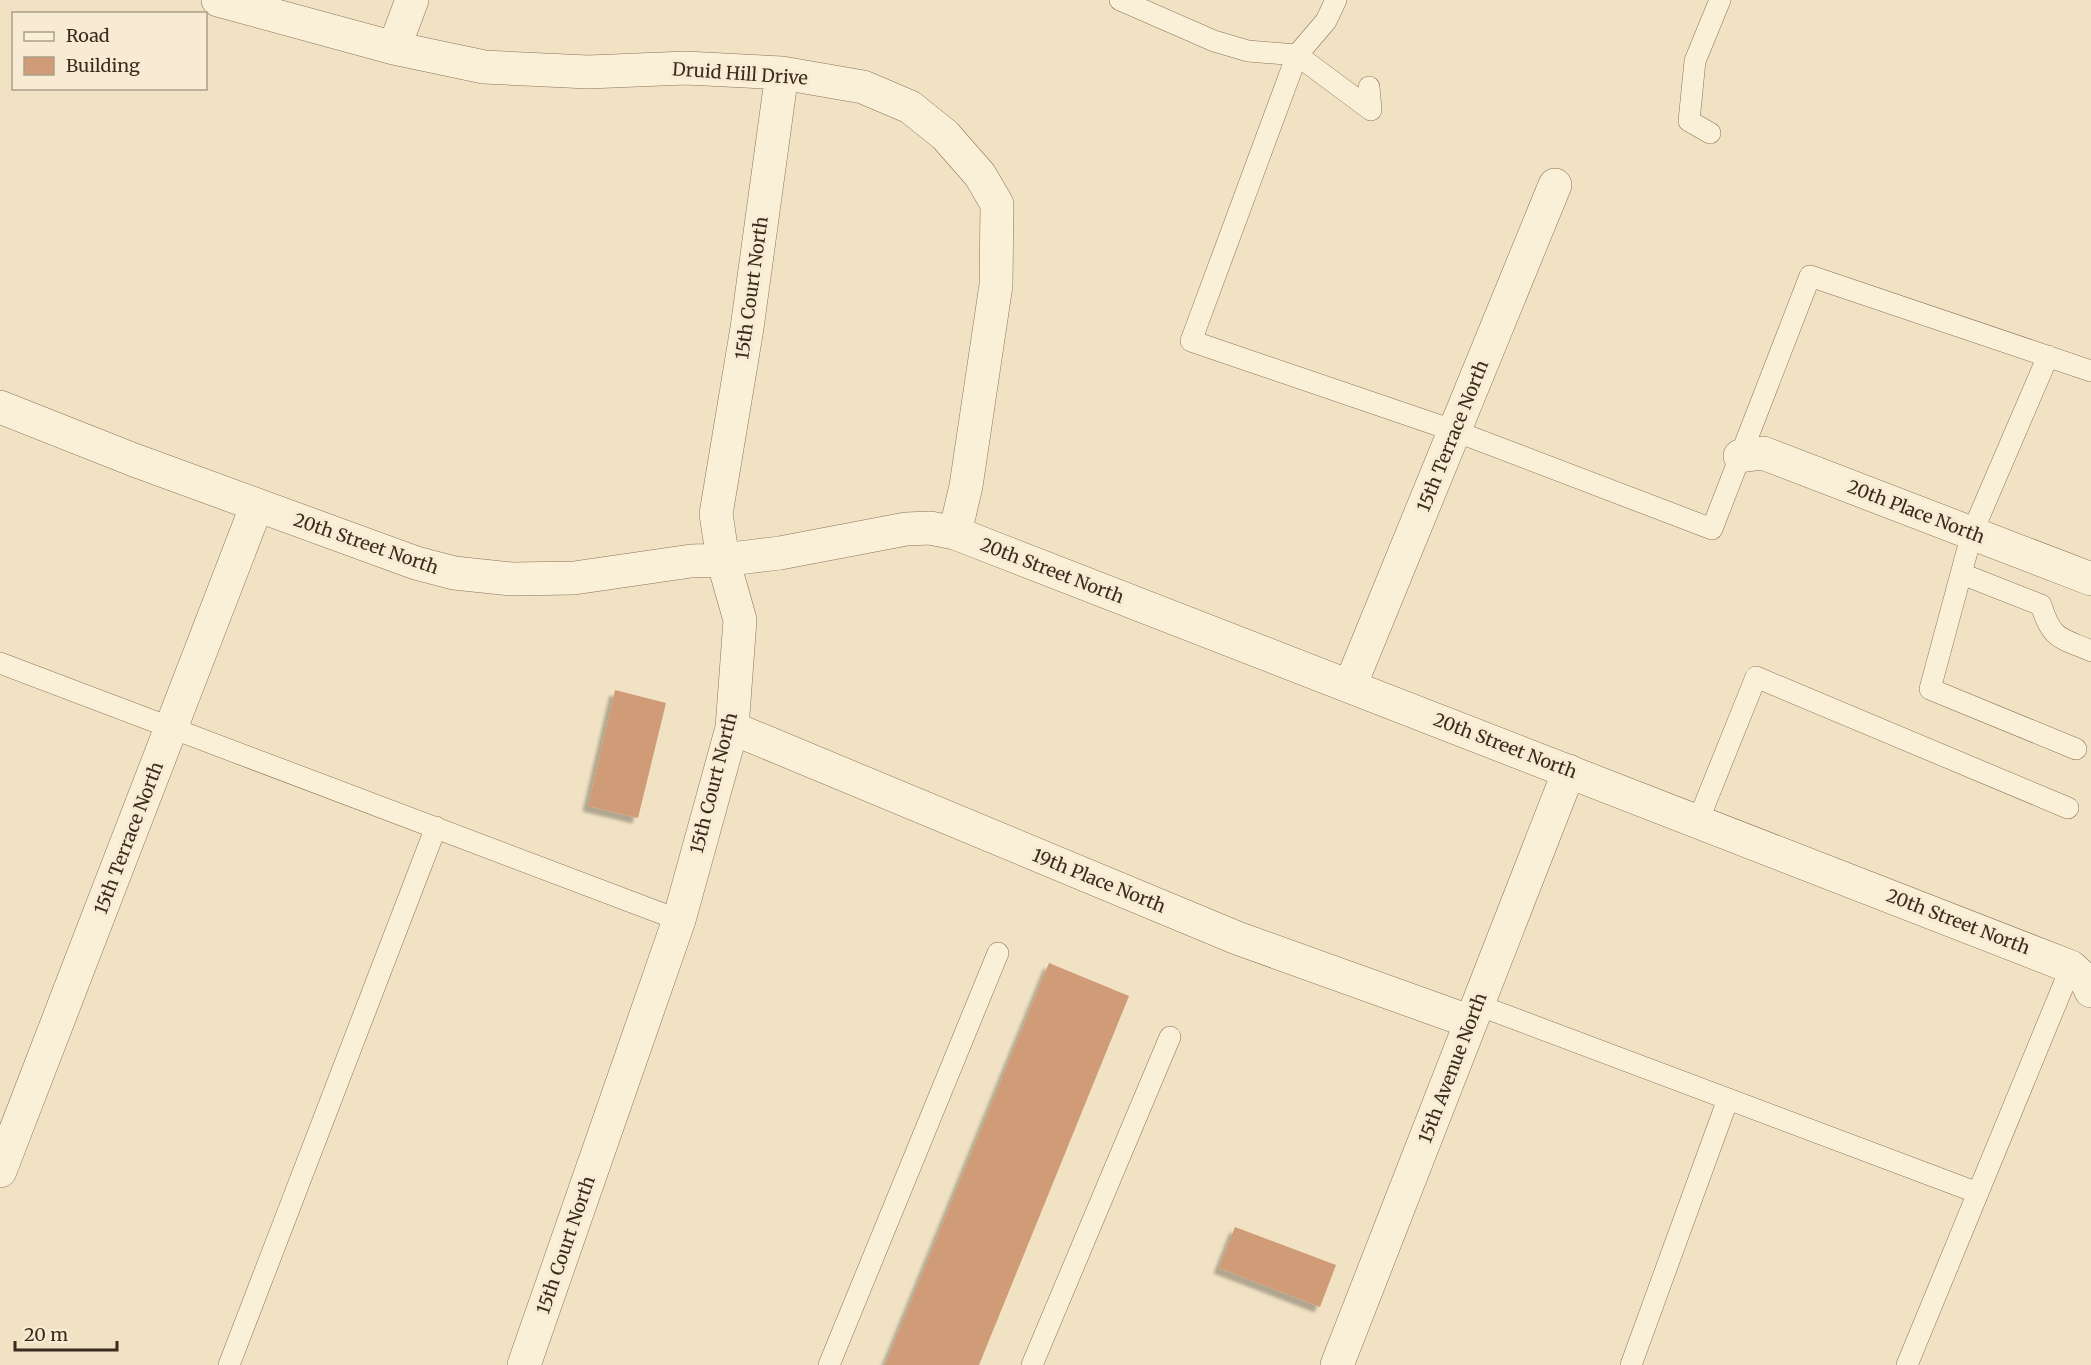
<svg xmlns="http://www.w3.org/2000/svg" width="2091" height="1365" font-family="Merriweather,serif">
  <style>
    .building { fill: #d09b77; filter: url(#shadow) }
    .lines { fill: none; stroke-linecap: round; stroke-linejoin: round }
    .lane-casing { stroke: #8c7359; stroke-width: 22 }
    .street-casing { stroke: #8c7359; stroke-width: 34 }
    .lane { stroke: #faefd7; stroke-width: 21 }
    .street { stroke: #faefd7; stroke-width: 33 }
    .labels { text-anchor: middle; stroke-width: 6; stroke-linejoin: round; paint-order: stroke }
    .street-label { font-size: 18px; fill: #3b2b1e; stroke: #f7ecd3 }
  </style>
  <defs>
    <filter id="shadow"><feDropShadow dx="-5.5" dy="5.5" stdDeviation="1.5" flood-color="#0004"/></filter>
  </defs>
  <rect width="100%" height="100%" fill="#f0e2c3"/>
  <path class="building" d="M 615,690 L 666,703 L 638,818 L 588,806 Z
    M 1049,963 L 1129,996 L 979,1365 L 885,1365 Z
    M 1235,1227 L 1336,1265 L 1320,1307 L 1219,1268 Z"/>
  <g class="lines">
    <defs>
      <path id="lane" d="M 1120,0 L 1214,41 L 1248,51 L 1297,55 L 1371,110 L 1369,87
        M 1336,0 L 1326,21 L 1297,55 L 1191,341 L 1455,431 L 1712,529 L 1810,276 L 2091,371
        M 1710,133 L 1689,121 L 1695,61 L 1720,0
        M 2048,356 L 1972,533 L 1930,689 L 2076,749
        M 1962,574 L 2041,605 C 2052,640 2059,637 2091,651
        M 0,663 L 679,920
        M 1698,821 L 1756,677 L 2068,808
        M 1478,1005 L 1978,1193
        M 229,1365 L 436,827
        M 829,1365 L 998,953
        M 1032,1365 L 1170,1037
        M 1631,1365 L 1728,1099
        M 1907,1365 L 2071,967"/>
      <path id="street" d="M 218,0 L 394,48 L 484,67 L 588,72 L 686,68 L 782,73 L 863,87 L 910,107 L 945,135 L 980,175 L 997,204 L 996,285 L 966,486 L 955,533
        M 394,48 L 412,0
        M 0,407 L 134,460 L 416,563 L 454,573 L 512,579 L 574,578 L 691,561 L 723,560 L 780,553 L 906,529 L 930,528 L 955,533 L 2071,967 L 2087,982 L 2091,991
        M 1740,456 L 1763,453 L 2091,579
        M 1350,686 L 1555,185
        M 732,728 L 1237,938 L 1471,1022
        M 0,1171 L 257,505
        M 524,1365 L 679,920 L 732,728 L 740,620 L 723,560 L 716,514 L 747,328 L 782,73
        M 1337,1365 L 1569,771"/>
    </defs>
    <use href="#lane" class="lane-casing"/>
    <use href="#street" class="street-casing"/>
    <use href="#lane" class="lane"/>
    <use href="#street" class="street"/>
  </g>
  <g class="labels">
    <g class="street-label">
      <text transform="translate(740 74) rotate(4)" y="6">Druid Hill Drive</text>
      <text transform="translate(752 288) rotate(-82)" y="6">15th Court North</text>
      <text transform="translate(1453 436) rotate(-68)" y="6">15th Terrace North</text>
      <text transform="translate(1916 512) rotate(21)" y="6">20th Place North</text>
      <text transform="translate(366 544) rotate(19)" y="6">20th Street North</text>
      <text transform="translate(1052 571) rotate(21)" y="6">20th Street North</text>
      <text transform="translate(1505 746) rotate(21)" y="6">20th Street North</text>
      <text transform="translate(714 783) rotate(-76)" y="6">15th Court North</text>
      <text transform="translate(129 838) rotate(-69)" y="6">15th Terrace North</text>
      <text transform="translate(1099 881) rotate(22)" y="6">19th Place North</text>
      <text transform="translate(1958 922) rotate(21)" y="6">20th Street North</text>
      <text transform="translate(1453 1068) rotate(-69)" y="6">15th Avenue North</text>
      <text transform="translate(566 1245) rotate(-71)" y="6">15th Court North</text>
    </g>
  </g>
  <rect x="12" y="12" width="195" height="78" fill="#f7ecd3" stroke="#ac9f8b" stroke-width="1.5"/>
  <rect x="24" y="32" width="30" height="9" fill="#faefd7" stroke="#ac9f8b" stroke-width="1.5"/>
  <text x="66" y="42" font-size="18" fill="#3b2b1e">Road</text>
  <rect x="24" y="57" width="30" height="18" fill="#d09b77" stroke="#ac9f8b" stroke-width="1.5"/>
  <text x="66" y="72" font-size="18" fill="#3b2b1e">Building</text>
  <path d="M15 1341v9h102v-9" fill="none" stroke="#3b2b1e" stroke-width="3"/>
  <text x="24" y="1341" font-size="18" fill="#3b2b1e" stroke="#f7ecd3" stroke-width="4.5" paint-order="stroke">20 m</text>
</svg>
